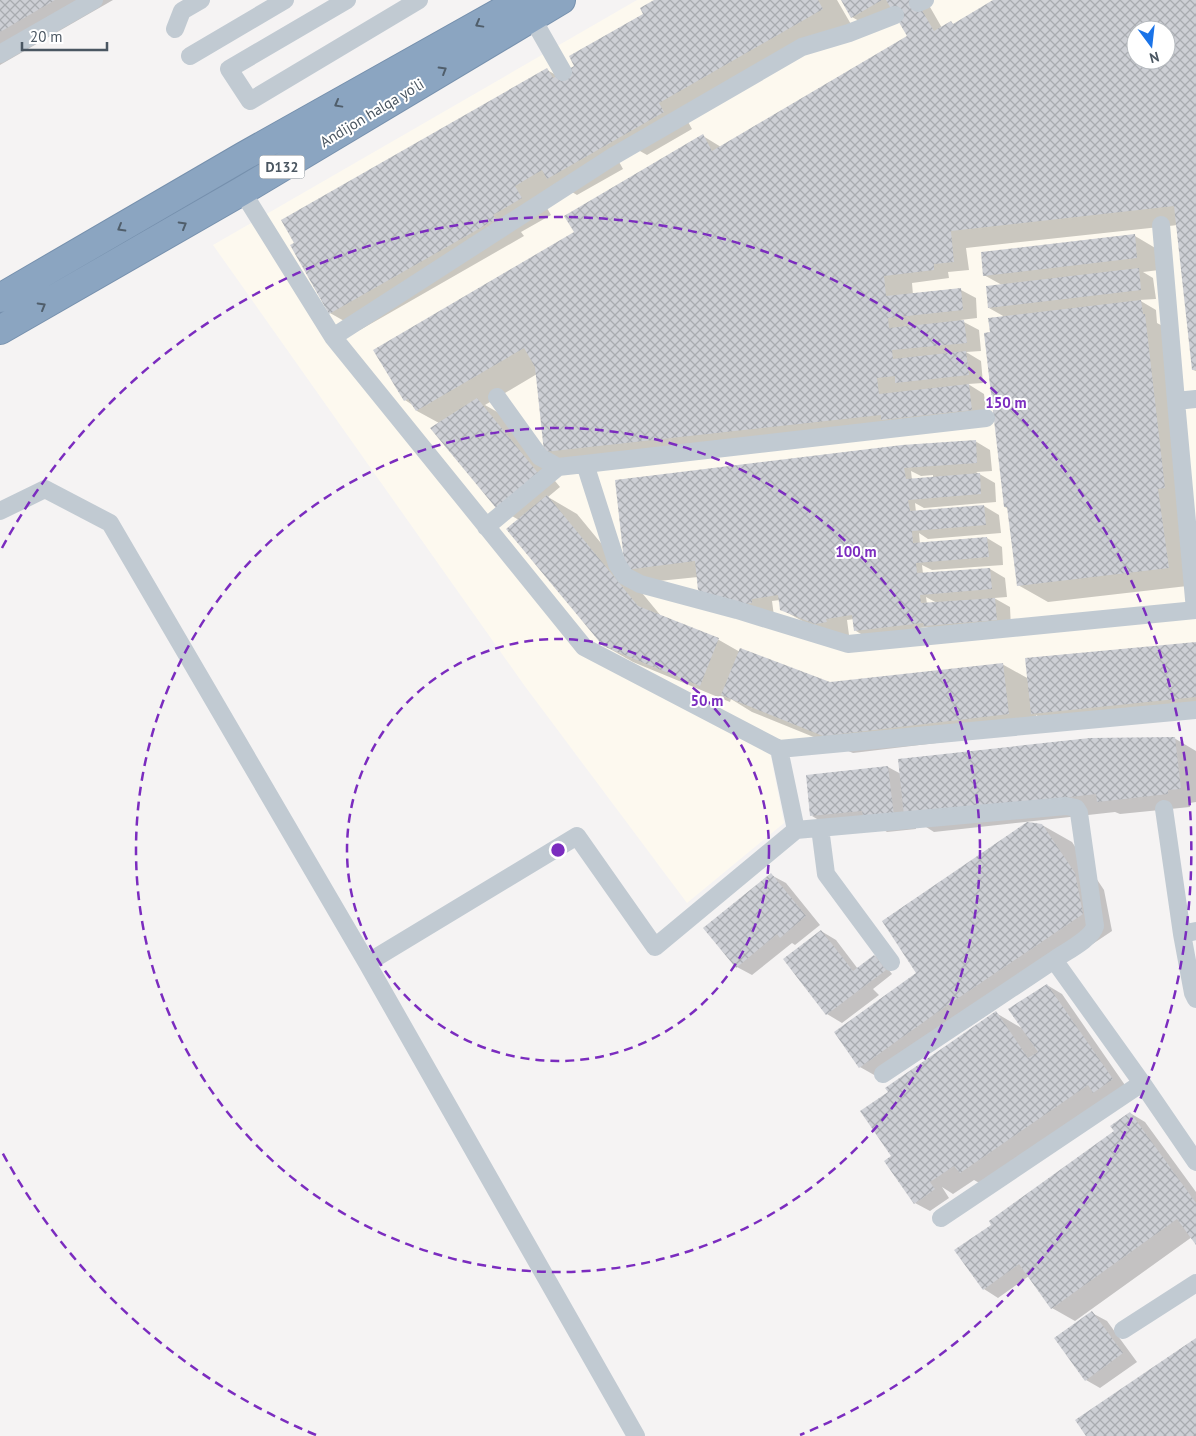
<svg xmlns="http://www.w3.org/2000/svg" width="1196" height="1436" font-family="'PT Sans',sans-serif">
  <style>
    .commercial { fill: #fdf9ef; fill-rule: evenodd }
    .shadow { fill: #0003; fill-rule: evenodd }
    .building { fill: url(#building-cross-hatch); fill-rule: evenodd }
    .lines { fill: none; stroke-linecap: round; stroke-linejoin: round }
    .highway-casing { stroke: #7690ad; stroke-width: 30 }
    .lane { stroke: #c1cad2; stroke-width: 18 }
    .highway { stroke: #8ba5c1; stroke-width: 28 }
    .oneway { stroke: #505e6b }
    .ring { fill: none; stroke: #7b2cbf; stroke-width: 2.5; stroke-dasharray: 9 6 }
    .labels { text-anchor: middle; stroke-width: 4; stroke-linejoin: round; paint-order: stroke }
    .shield { fill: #fff; stroke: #808990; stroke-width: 1 }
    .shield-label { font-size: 14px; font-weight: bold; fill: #4a5661 }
    .street-label { font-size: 15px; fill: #4a5661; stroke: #fff }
    .centre { fill: #7b2cbf; stroke: #fff; stroke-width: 2.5 }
    .ring-label { font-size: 15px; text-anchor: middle; font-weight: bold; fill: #7b2cbf; stroke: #fff; stroke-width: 4; stroke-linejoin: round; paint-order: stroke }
  </style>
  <defs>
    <pattern id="building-cross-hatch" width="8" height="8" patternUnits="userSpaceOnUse" patternTransform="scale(1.25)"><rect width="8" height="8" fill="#cdcfd5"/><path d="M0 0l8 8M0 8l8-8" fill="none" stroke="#a8abb0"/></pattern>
  </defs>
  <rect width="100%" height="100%" fill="#f5f3f3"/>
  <path class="commercial" d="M 637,0 L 1196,0 L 1196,706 L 770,752 L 784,823 L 687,903 L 524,685 L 213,245 ZM 1136,30 L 1166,30 L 1166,60 L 1136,60 Z"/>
  <path class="shadow" d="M 0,0 L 113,0 L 0,65 Z
    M 656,0 L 837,0 L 852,26 L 687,120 L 692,129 L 647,155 L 624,142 L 612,149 L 623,169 L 577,195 L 567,189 L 544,203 L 551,215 L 521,232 L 524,236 L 360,330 L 330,313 L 547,70 L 558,76 L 574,67 L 644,14 Z
    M 842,0 L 926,0 L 942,28 L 951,23 L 955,25 L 995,0 L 1196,0 L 1196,371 L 1193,370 L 1178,225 L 966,248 L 969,270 L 948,272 L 949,278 L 912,283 L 913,295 L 961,290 L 976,298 L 977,318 L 960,320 L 979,330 L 981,351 L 966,352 L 981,361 L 983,383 L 968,384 L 984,394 L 987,418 L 574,468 L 545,451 L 537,374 L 485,405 L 499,413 L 560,487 L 548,497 L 577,514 L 661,616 L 719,640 L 740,652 L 829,683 L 1002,664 L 1029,679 L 1196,643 L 1196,716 L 1061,730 L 1036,715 L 1037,731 L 853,753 L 752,712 L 731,699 L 730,702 L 633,662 L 603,645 L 519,520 L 496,507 L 439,423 L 417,411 L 414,406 L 405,400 L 703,136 L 721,147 L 909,37 L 897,17 L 875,30 L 852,17 ZM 1136,30 L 1166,30 L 1166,60 L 1136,60 Z
    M 1135,236 L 1157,249 L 1159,270 L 1143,272 L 1153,278 L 1156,299 L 1139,300 L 1156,310 L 1157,323 L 1174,332 L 1196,585 L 1048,602 L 1018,585 L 1008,509 L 1005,507 L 991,333 L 1005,317 L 989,308 L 1002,285 L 984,275 Z
    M 975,441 L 990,450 L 992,471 L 976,472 L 995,483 L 996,502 L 924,508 L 915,503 L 916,512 L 984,506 L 999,515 L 1001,533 L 928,539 L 919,533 L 920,544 L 987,538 L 1002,547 L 1003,565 L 932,570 L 922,565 L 923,574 L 990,569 L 1005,578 L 1007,597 L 994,598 L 1010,607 L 1011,628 L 940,634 L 927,627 L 920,628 L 921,638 L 878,644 L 856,631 L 854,619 L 847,620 L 849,635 L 838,636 L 804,622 L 781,609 L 780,600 L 772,601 L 774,616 L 755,618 L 698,577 L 649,582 L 627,569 ZM 911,471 L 921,476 L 933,475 L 933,478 L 912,480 ZM 926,597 L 937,603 L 927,604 Z
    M 1174,738 L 1196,751 L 1196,802 L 1190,803 L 1190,807 L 1120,814 L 1115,812 L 934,832 L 915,820 L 916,829 L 887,832 L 874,824 L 834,829 L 812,816 L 888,767 L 901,774 Z
    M 1042,825 L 1072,842 L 1104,890 L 1112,931 L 972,1025 L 883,1080 L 860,1067 L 835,1033 L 917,974 Z
    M 771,875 L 786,883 L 820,925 L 795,945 L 792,943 L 752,975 L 737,967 Z
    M 821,931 L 836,940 L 858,969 L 875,956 L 882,961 L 892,974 L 873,989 L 879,995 L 842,1023 L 827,1014 L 785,959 Z
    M 1047,985 L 1062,994 L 1127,1088 L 983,1185 L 974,1180 L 953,1194 L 942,1187 L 949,1198 L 930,1211 L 915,1203 L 893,1156 L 996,1013 L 1023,1029 Z
    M 1130,1113 L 1145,1122 L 1196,1192 L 1196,1243 L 1192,1237 L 1075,1321 L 1052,1308 L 1029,1276 L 998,1298 L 984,1289 L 993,1225 L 1116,1132 Z
    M 1092,1313 L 1107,1321 L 1137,1362 L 1100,1388 L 1086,1380 Z"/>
  <path class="building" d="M 0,0 L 55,0 L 0,32 Z
    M 654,0 L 818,0 L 823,9 L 659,103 L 664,112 L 547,179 L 542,170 L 515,186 L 522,198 L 493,215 L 496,219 L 329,314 L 290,245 L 294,243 L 281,220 L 547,68 L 553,78 L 574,66 L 569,56 L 643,14 L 640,8 Z
    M 841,0 L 882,0 L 851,18 Z
    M 886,0 L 916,0 L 934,31 L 951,21 L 953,24 L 993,0 L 1196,0 L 1196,370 L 1192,370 L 1174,206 L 951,231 L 954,262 L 934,264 L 934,270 L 884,276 L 886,296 L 961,288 L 963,310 L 888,318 L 889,328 L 964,320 L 967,343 L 892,350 L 893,359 L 966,351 L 969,375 L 895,383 L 895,376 L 877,378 L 879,394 L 969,384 L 972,410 L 881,420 L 881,415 L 544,452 L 535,367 L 524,348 L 416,411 L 408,399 L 404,401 L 373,350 L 574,232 L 564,216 L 703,134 L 712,151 L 907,36 ZM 1136,30 L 1166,30 L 1166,60 L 1136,60 Z
    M 1135,234 L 1137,258 L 983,276 L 981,252 Z
    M 1139,268 L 1141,290 L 988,308 L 986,286 Z
    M 1141,300 L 1143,314 L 1145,314 L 1165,488 L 1158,489 L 1169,568 L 1017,586 L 1007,507 L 1004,507 L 984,333 L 990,332 L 988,318 Z
    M 477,398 L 538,473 L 496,508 L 430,428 Z
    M 976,440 L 977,463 L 904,468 L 906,479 L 980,473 L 981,494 L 908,500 L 910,511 L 984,505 L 986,525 L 912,531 L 913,543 L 987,537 L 989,557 L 916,563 L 917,573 L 990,568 L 992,589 L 920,595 L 921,603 L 995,598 L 997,620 L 924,626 L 923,623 L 854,631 L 852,615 L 826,619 L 827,622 L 815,624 L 780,610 L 778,595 L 752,599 L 752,603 L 731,606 L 698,590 L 695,561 L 625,570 L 615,480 L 902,445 Z
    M 547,495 L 638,606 L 719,638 L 700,686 L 603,646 L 506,529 Z
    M 1196,642 L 1196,697 L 1031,714 L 1025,658 Z
    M 740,648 L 830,682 L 1003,663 L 1009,714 L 823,736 L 721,695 Z
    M 1175,737 L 1181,789 L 1168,790 L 1168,794 L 1097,802 L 1096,794 L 904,816 L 898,759 L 1090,738 Z
    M 888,766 L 894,816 L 864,820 L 862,811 L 810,816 L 806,775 Z
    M 1027,822 L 1042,824 L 1075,873 L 1083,914 L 942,1009 L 859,1068 L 834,1032 L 916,973 L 882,921 Z
    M 771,873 L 806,916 L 780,938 L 777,934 L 736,968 L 703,928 Z
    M 821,930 L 853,971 L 874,955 L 886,970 L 826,1015 L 783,959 Z
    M 1047,984 L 1113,1079 L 1093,1093 L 1088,1085 L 960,1173 L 954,1166 L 930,1182 L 935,1189 L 914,1204 L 884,1161 L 891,1156 L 860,1111 L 888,1092 L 885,1088 L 996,1011 L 1028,1058 L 1038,1052 L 1008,1009 Z
    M 1130,1112 L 1196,1203 L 1196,1245 L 1177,1219 L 1051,1309 L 1019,1264 L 983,1290 L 954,1250 L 991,1225 L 989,1221 L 1114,1131 L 1110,1126 Z
    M 1092,1311 L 1123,1353 L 1085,1381 L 1054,1338 Z
    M 1196,1338 L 1196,1436 L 1086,1436 L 1075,1420 Z"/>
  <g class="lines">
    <defs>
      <path id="highway" d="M 0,298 L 244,156 L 522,0
        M 0,330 L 242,191 L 561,0"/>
    </defs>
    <use href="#highway" class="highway-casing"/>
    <path class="lane" d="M 347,0 L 229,69 L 250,101 L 419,0
      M 918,3 L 925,0
      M 527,9 L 563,72
      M 175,29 L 182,11 L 201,0
      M 0,54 L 94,0
      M 190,56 L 285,0
      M 242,191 L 333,337 L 584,647 L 779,749 L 1196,710
      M 1161,225 L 1176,401 L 1196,399
      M 333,337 L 612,157 L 802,47 L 849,33 L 895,15
      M 497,397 L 540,457 L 558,467 L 585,464 L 617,564 L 625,576 L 640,584 L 737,610 L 848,644 L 1196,610
      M 1176,401 L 1195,610
      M 585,464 L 986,418
      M 0,511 L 45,489 L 110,523 L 367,963 L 636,1436
      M 486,527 L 558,467
      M 779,749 L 796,830 L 1066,806 L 1076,808 L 1079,813 L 1095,926 C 1092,939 1065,952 1054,960 L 1142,1083 L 1196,1162
      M 1164,809 L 1182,934
      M 820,828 L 826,874 L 891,962
      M 1196,931 L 1182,934 L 1193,993 L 1196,999
      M 367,963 L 577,836 L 655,947 L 796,830
      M 883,1074 L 1054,960
      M 941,1218 L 1142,1083
      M 1123,1330 L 1196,1283"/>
    <use href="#highway" class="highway"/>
  </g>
  <defs><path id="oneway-chevron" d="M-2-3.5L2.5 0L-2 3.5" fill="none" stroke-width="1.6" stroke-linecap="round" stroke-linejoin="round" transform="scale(1.25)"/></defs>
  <g class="oneway">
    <use href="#oneway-chevron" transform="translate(479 24) rotate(151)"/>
    <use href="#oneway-chevron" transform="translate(443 70) rotate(-31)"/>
    <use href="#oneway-chevron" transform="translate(338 104) rotate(151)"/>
    <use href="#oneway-chevron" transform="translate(183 225) rotate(-30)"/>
    <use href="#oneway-chevron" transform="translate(121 228) rotate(150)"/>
    <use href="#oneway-chevron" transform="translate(42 306) rotate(-30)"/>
  </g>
  <g class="ring">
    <circle cx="558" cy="850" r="211"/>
    <circle cx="558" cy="850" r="422"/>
    <path d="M316 1435A633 633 0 0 1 2 1152M2 548A633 633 0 1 1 800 1435"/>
  </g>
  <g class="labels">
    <rect class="shield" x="259.5" y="155.5" width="45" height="23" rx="4"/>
    <g class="shield-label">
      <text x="282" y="172">D132</text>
    </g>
    <g class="street-label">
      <text transform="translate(372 113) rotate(-31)" y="5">Andijon halqa yo‘li</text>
    </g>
  </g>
  <circle cx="558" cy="850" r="8" class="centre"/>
  <g class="ring-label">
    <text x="1006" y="408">150 m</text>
    <text x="856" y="557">100 m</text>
    <text x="707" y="706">50 m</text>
  </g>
  <g transform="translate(1151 45) rotate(165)"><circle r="24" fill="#ffffff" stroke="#b7bbc0"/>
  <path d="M0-4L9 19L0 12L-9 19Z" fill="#1a73e8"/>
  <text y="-8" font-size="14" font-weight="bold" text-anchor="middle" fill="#4a5661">N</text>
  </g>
  <path d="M22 42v8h85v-8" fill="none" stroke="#4a5661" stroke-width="2.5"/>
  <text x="30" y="42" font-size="15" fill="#4a5661" stroke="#ffffff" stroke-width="4" paint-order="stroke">20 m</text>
</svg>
